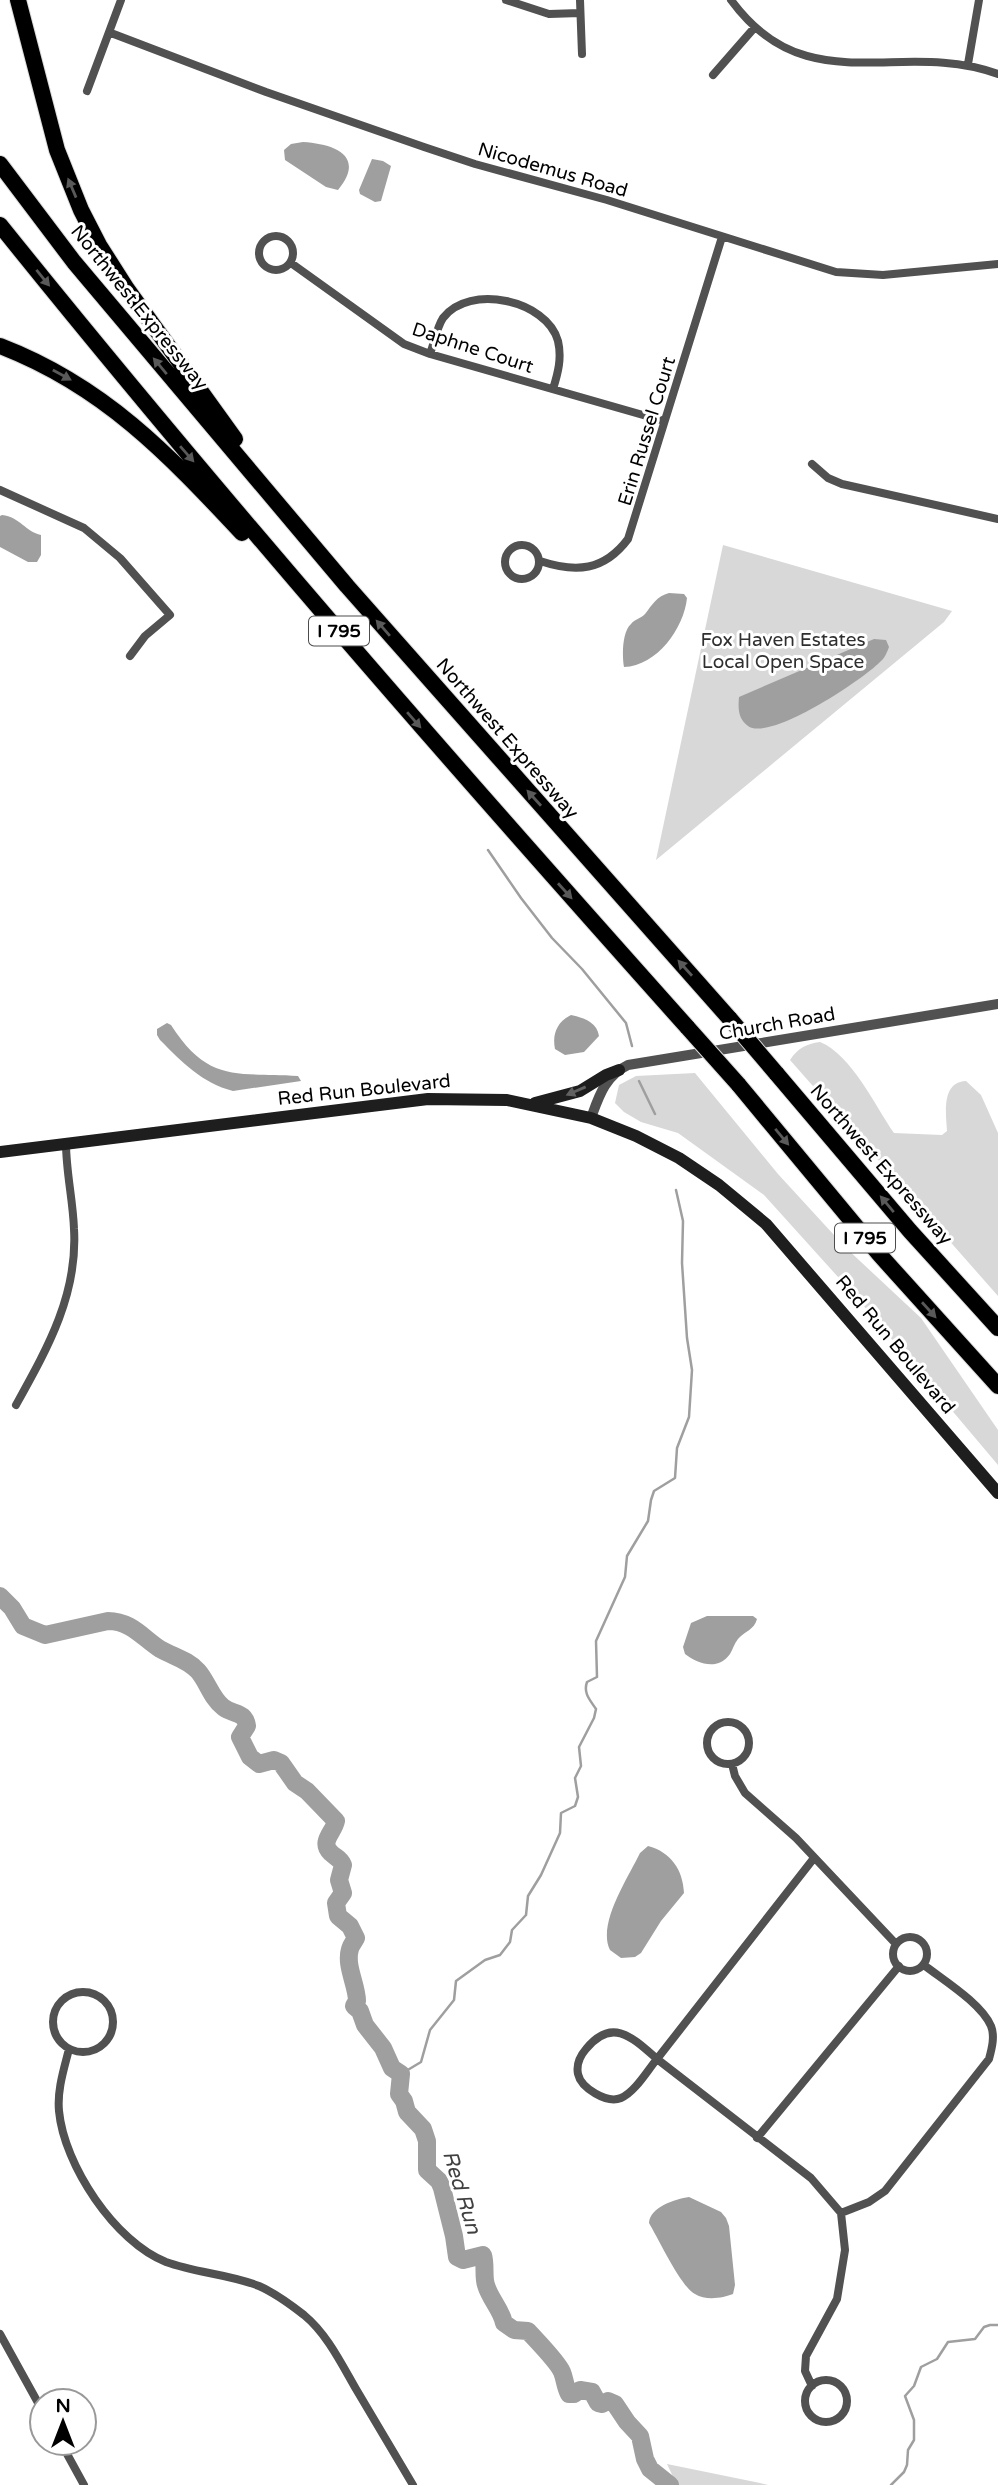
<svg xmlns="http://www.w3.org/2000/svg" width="998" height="2485" font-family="'Varela Round',sans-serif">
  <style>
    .green { fill: #d8d8d8 }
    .water { fill: #9f9f9f }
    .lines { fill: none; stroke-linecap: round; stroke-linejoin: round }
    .stream { stroke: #9f9f9f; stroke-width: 2.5 }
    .river { stroke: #9f9f9f; stroke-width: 18 }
    .motorway-casing { stroke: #dbdbdb; stroke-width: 18 }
    .minor { stroke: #515151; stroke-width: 8 }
    .tertiary { stroke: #515151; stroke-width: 10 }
    .secondary { stroke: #1e1e1e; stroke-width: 12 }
    .motorway { stroke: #000; stroke-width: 16 }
    .motorway-bridge-casing { stroke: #dbdbdb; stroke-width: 18; stroke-linecap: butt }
    .motorway-bridge { stroke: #000; stroke-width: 16 }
    .oneway { fill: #595959 }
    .oneway2 { fill: #626262 }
    .labels { text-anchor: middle; stroke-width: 6; stroke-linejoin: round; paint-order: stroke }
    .shield { fill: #fff; stroke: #4c4c4c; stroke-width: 2 }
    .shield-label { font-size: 18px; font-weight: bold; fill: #000 }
    .street-label { font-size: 19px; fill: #000; stroke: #fff }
    .park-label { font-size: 19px; fill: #2f2f2f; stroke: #fff }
    .water-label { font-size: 21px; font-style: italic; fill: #404040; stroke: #fff }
  </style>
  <rect width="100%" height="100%" fill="#fff"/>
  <path class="green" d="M 723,545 L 952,611 L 944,622 L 656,860 Z
    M 820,1042 C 852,1055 875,1106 894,1133 L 942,1135 L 947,1131 C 946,1114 941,1082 966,1081 L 981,1095 L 998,1133 L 998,1296 L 790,1060 C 798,1048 806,1044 820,1042 Z
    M 695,1073 L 778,1174 L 845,1247 L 921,1318 L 998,1430 L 998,1465 L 857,1298 L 764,1195 L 678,1133 L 641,1122 L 624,1112 L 615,1103 L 619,1085 L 636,1076 Z
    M 667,2464 L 760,2483 L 768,2485 L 677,2485 Z"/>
  <path class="water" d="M 303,142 C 335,144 366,156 338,190 L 326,187 L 285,160 L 284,150 L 291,144 Z
    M 372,159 L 383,161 L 391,166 L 381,201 L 375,202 L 360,194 L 359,190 Z
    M 2,515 C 20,517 26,532 41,535 L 41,555 L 37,562 L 28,562 L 0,547 L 0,516 Z
    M 669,593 L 684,594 L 687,598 C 684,628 657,666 624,667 C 622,656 622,632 631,624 C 635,619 640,619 645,614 C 652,605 657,596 669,593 Z
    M 874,639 L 886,640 L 889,647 C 887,652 885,658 881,661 C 864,679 770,742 748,726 C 738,719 738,708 739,697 Z
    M 571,1015 C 584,1018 597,1022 599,1036 L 584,1052 L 565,1055 L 555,1049 C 552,1034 557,1022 571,1015 Z
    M 167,1023 L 171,1025 C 209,1084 237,1072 298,1076 L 301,1081 L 233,1091 C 202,1083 182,1062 160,1040 L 157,1035 L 157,1029 Z
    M 707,1616 L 753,1616 L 757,1619 C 754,1630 745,1631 738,1639 C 734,1644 733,1649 730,1654 C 718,1671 698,1664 685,1654 L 683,1647 L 691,1623 Z
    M 648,1846 C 671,1852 683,1870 684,1893 L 661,1921 L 641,1953 L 635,1957 L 621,1958 L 610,1950 C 597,1924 628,1878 640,1853 Z
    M 689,2197 L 721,2212 L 726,2218 L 729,2226 L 735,2285 L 733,2294 C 723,2298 706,2301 695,2294 C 681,2287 658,2238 649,2223 C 650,2207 675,2199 689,2197 Z"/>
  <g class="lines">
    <path class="stream" d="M 488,850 L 521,898 L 552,938 L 582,969 L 626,1023 L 632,1046
      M 639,1081 L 655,1114
      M 401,2074 L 421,2062 L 430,2030 L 454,2000 L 456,1981 L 485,1960 L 500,1955 L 510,1942 L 512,1930 L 526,1915 L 528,1896 L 541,1875 L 560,1833 L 561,1813 L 575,1806 L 578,1797 L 575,1778 L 581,1766 L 579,1747 L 594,1718 L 596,1709 C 590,1700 583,1693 587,1682 L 597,1677 L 596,1641 L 625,1577 L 627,1556 L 648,1521 L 651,1500 L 654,1491 L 675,1478 L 677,1448 L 689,1417 L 692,1370 L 687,1338 L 682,1263 L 683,1221 L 676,1190
      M 891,2485 L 904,2472 L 907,2465 L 908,2450 L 914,2440 L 914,2420 L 905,2396 L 914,2386 L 921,2367 L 937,2359 L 948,2342 L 975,2339 L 984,2327 L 990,2325 L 998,2325"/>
    <path class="river" d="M 0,1596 L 12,1608 L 23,1626 L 45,1635 L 108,1621 C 131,1621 143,1638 160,1649 C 174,1657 187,1659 198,1671 C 207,1681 212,1699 223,1707 C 233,1715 245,1711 247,1726 L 240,1737 L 250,1757 L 259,1764 L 274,1760 L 281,1763 L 295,1783 L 307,1791 L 336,1821 C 334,1832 319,1842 331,1853 C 336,1858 340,1858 343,1865 L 339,1880 L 343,1893 L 336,1903 L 338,1916 L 350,1926 L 356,1938 C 354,1942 351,1945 350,1949 C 345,1966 357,1985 357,2001 L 354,2006 L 360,2011 L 365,2025 L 383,2048 L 392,2068 L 401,2074 L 399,2094 L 404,2101 L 407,2112 L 423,2129 L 427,2141 L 427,2170 L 439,2181 L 442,2188 L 454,2236 L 457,2257 L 463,2260 L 483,2255 C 486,2265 483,2276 486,2285 C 490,2299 501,2309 504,2323 L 514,2330 L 528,2331 C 536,2340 558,2362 562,2372 C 565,2379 565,2387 569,2394 L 574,2394 L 580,2390 L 592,2392 L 598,2403 L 602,2404 L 608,2401 L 615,2404 L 627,2422 L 640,2436 L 645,2459 L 650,2469 L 670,2485"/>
    <defs>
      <path id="motorway" d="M 18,0 L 57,150 L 81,210 L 99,245 L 127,289 L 235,439
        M 0,164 L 74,262 L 347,586 L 730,1019
        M 0,225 C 221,500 453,765 688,1028
        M 0,346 C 104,386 168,454 242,533
        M 776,1073 L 910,1231 L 998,1328
        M 738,1084 L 879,1254 L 998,1386"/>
    </defs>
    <use href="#motorway" class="motorway-casing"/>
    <path class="minor" d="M 506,0 L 549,14 L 580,13
      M 580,0 L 582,54
      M 731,0 C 807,104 900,38 998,74
      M 111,33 L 266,92 L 424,147 L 475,164 L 607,200 L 836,272 L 883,275 L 998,264
      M 968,64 L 979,0
      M 713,75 L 755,27
      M 87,91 L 121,0
      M259 253a17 17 0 1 1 34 0a17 17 0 1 1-34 0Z
      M 291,263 L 404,344 L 430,354 L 664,421
      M 430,354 C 434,343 437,327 443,318 C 469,283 547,300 558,341 C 562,358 558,373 553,389
      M 812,464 L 828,478 L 842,484 L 998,519
      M 0,490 L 84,528 L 120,558 L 170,615 L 145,636 L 130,656
      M505 562a17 17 0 1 1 34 0a17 17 0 1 1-34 0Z
      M 540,561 C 576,573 604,571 628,539 L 722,237
      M 16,1405 C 47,1349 78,1295 74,1229 C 73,1200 66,1172 66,1143
      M707 1743a21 21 0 1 1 42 0a21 21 0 1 1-42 0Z
      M 732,1764 L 735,1776 L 745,1793 L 796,1838 L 896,1944
      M893 1954a17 17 0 1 1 34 0a17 17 0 1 1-34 0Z
      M53 2022a30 30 0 1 1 60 0a30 30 0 1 1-60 0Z
      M 69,2049 C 64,2069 57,2090 59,2111 C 64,2165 115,2242 166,2262 C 196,2273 229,2274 259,2286 C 275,2293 290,2304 304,2315 C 327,2334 341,2363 356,2389 C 375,2421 394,2453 413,2485
      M 757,2138 L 899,1966
      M 841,2213 L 869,2202 L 885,2191 L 989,2059 C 992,2048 995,2036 991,2026 C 981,2003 943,1980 924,1965
      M 0,2334 L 42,2410
      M805 2401a21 21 0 1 1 42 0a21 21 0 1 1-42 0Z
      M 812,2386 L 805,2371 L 806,2356 L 837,2299 L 845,2250 L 841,2213 L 811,2178 L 657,2059 C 632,2037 612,2017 586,2049 C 580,2056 576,2064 578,2074 C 581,2088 607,2104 621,2098 C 635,2092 647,2071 657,2059 L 814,1858
      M 61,2443 L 84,2485"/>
    <path class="tertiary" d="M 591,1118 C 599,1096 605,1076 628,1065 L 998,1004"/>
    <path class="secondary" d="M 535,1103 L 580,1091 L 606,1075 L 619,1070
      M 0,1152 L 428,1099 L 507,1100 L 591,1118 L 636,1136 L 679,1158 L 719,1185 L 766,1224 L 998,1493"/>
    <use href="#motorway" class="motorway"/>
    <defs>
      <path id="motorway-bridge" d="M 730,1019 L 776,1073
        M 688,1028 L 738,1084"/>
    </defs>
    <use href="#motorway-bridge" class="motorway-bridge-casing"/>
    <use href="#motorway-bridge" class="motorway-bridge"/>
  </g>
  <defs><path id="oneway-solid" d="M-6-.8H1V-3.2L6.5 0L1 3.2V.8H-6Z" transform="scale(1.75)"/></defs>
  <g class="oneway">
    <use href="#oneway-solid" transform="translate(72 188) rotate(-113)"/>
    <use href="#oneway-solid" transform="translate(43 278) rotate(51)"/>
    <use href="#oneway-solid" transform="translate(160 366) rotate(-130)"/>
    <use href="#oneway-solid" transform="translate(62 375) rotate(29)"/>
    <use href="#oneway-solid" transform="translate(187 454) rotate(49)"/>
    <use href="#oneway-solid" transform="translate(383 628) rotate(-131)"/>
    <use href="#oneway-solid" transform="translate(414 720) rotate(49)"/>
    <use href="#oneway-solid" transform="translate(534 798) rotate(-132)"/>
    <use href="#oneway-solid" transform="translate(565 891) rotate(48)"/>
    <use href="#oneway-solid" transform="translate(685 968) rotate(-132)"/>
    <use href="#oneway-solid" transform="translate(782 1137) rotate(50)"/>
    <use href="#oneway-solid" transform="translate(887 1204) rotate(-130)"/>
    <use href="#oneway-solid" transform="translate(929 1310) rotate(48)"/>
  </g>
  <use class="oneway2" href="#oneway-solid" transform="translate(576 1091) rotate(157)"/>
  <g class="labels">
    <g class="shield">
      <rect x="309" y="616.5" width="60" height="29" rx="5"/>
      <rect x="835" y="1223.5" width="60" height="29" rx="5"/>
    </g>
    <g class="shield-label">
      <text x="339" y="637">I 795</text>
      <text x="865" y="1244">I 795</text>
    </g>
    <g class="street-label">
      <text transform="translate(553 169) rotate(16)" y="7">Nicodemus Road</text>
      <text transform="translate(140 307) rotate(51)" y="7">Northwest Expressway</text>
      <text transform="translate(473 347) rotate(18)" y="7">Daphne Court</text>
      <text transform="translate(646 431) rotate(-73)" y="7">Erin Russel Court</text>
      <text transform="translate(508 738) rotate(49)" y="7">Northwest Expressway</text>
      <text transform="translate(777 1023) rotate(-10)" y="7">Church Road</text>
      <text transform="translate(364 1089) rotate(-6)" y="7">Red Run Boulevard</text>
      <text transform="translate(882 1164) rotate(49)" y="7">Northwest Expressway</text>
      <text transform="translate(896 1344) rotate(50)" y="7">Red Run Boulevard</text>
    </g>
    <g class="park-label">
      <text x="783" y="646">Fox Haven Estates<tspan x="783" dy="22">Local Open Space</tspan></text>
    </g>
    <g class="water-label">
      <text transform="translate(462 2192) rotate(73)" y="7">Red Run</text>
    </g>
  </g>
  <g transform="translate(63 2422)"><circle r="33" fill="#ffffff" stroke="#999999" stroke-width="2"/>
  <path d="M0-5L12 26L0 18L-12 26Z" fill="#000000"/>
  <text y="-10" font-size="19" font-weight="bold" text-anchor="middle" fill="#000000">N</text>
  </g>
</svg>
